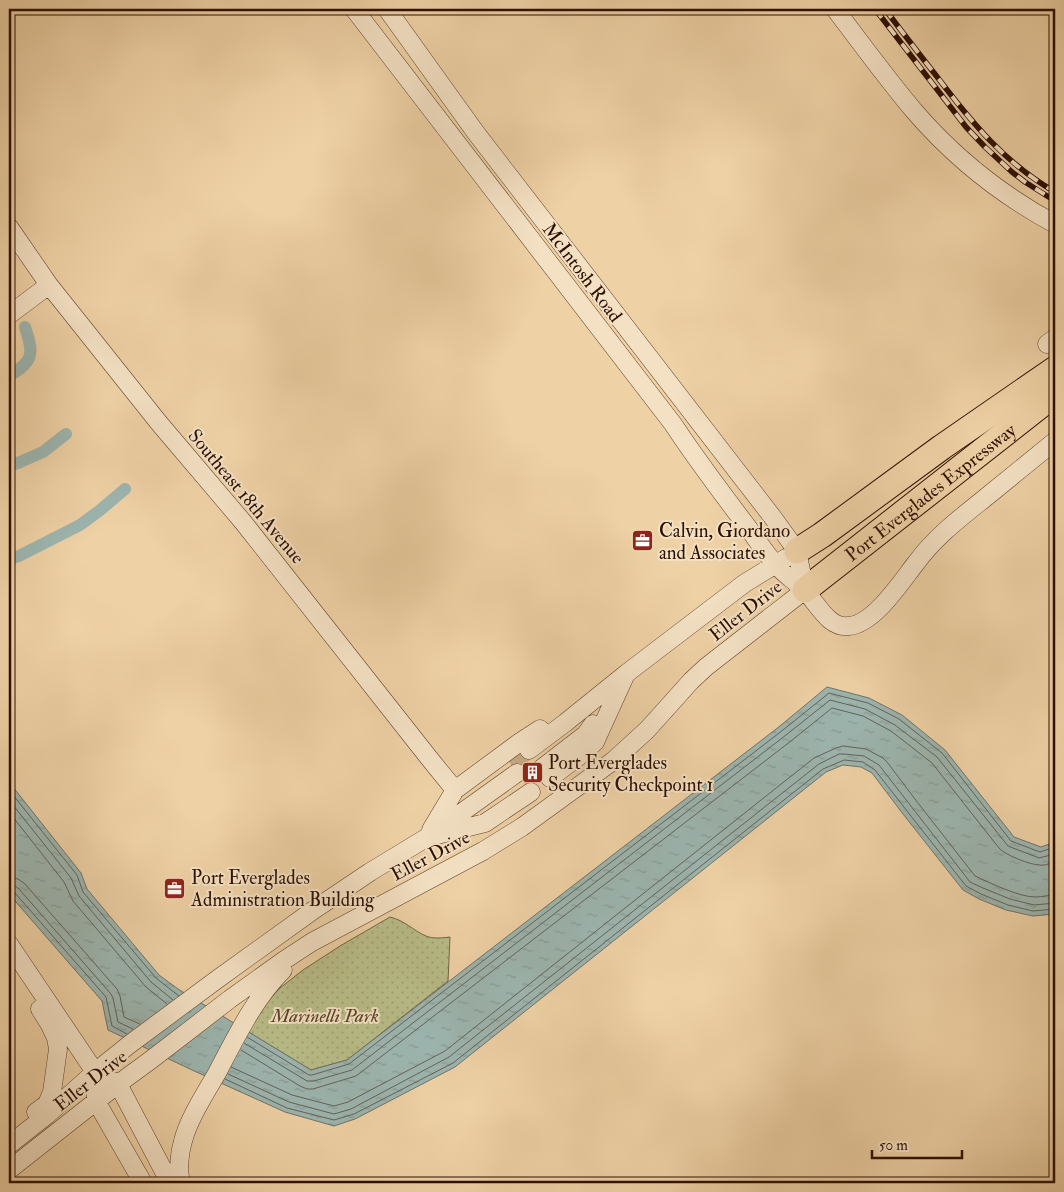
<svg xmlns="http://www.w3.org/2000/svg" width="1064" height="1192" font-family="'IM FELL Double Pica',serif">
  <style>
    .grass { fill: url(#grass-dots); stroke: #726644 }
    .water { fill: url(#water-ripples); stroke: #707369 }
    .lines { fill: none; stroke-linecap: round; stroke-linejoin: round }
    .shore { stroke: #646258; stroke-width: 1 }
    .canal { stroke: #9cb5af; stroke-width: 12 }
    .minor-tunnel { stroke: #c7aa84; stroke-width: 18; stroke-dasharray: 18 9; stroke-linecap: butt }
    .minor-casing { stroke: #5d4029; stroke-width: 19 }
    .highway-casing { stroke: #2d0f00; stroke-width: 27 }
    .minor { stroke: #f4e1c4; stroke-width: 18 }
    .highway { stroke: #eed1a5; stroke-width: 25 }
    .rail-casing { stroke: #2d0f00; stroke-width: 5.5 }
    .rail { stroke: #f4e1c4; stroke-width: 4; stroke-dasharray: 11; stroke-linecap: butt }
    .labels { text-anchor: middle; stroke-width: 4; stroke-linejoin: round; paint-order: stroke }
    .street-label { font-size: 19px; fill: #2d0f00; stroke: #f4e1c4 }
    .poi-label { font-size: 19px; fill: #2d0f00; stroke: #f4e1c4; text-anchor: start }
    .park-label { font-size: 19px; font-style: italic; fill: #574328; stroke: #f4e1c4 }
  </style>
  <defs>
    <pattern id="grass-dots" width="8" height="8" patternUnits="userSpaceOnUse" patternTransform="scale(1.25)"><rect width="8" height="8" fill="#b8bc87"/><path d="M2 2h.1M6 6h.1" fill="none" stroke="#9ea073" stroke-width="1.8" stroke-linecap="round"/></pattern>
    <pattern id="water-ripples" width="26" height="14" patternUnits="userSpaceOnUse" patternTransform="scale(1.25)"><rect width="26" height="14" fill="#9cb5af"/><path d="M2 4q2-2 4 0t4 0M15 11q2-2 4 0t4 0" fill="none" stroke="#879a95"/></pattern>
  </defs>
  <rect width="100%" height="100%" fill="#eed1a5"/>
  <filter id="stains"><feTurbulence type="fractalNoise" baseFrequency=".004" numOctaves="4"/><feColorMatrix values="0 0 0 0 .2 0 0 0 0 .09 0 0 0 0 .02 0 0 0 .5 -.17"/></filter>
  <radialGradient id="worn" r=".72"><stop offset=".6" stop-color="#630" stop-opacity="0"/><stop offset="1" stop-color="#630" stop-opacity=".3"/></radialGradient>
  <path class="grass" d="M 390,917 C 406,921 412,930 426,936 C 433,939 442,938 450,937 L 448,981 L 347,1060 L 311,1070 L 248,1032 L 263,1006 L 280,988 L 303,970 L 340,946 Z"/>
  <path class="water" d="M 827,687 L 869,698 L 902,715 L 945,750 L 1014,837 L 1041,847 L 1055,842 L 1055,914 L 1033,916 L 1006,910 L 979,899 L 963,890 L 903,814 L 872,773 L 861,767 L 843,765 L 826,772 L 455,1067 L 355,1119 L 334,1126 L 285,1112 L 192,1070 L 108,1030 L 102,1001 L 9,894 L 9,782 L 81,873 L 87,889 L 159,975 L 178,989 L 311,1070 L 347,1060 L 780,726 Z"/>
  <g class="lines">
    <path class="shore" d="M 9,790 L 77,875 L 83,892 L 156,978 L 179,996
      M 9,800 L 71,878 L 79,896 L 151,982 L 173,1000
      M 9,812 L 64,882 L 73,901 L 146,987 L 167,1004
      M 9,877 L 18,879 L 25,884 L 117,989 L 120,996 L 124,1017 L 140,1024
      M 9,885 L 14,885 L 19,889 L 111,994 L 113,998 L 118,1022 L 133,1029
      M 9,891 L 15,893 L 106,997 L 112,1026 L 127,1034
      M 247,1037 L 309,1075 L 312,1075 L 349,1064 L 783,730 L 829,693 L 868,703 L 899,719 L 942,753 L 1011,841 L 1040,852 L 1055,847
      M 244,1043 L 307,1081 L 314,1081 L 352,1070 L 786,735 L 830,700 L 865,709 L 895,725 L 937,757 L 1008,846 L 1039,858 L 1055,854
      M 241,1050 L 300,1086 L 307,1089 L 313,1089 L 356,1076 L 791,741 L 832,708 L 863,716 L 891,731 L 932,763 L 999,848 C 1005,855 1030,865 1040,865 C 1045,866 1050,863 1055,862
      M 231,1067 L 292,1095 L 334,1106 L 348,1102 L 445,1051 L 814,758 L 836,748 L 843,746 L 866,749 L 883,758 L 887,762 L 918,803 L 975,876 C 990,883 1019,897 1035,897 C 1042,897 1049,895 1055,895
      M 228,1074 L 289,1102 L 334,1114 L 351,1109 L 449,1057 L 819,764 L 839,754 L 844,754 L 864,756 L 879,765 L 970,882 L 983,888 L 1010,899 L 1034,905 L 1055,903
      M 225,1079 L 287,1108 L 334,1120 L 354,1114 L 453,1063 L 823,769 L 844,760 L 863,762 L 875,770 L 907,811 L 966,886 L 981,894 L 1008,905 L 1033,911 L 1055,909"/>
    <path class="canal" d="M 9,376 C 34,361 34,354 25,327
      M 9,466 L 20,462 L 43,452 L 66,434
      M 9,559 L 19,556 L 80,525 L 99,511 L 125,489"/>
    <path class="minor-tunnel" d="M 510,763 L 529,750
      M 523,781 L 542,768"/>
    <defs>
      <path id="minor" d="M 354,9 L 673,424 C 696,459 721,492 746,525 C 756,538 765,553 776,565 C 784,574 795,581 804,590 C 817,602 828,629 849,626 C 874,624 901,582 916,563 C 935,537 960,518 985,498 C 1008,479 1032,460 1055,441
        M 387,9 L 476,133 L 774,519 L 797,551 L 805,590
        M 835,9 C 861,43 887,79 915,112 C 954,157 1003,196 1055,224
        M 9,227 L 49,285 L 159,423 L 243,522 L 429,758 L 455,790
        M 9,315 L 49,285
        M 1047,344 L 1055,338
        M 529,750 L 565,723 L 627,673 L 745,583 L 786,558
        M 542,768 L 586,734 L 593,724
        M 550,778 L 578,757 L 595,742 L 625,676
        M 431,830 L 455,790 L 520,742 L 540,729
        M 437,835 L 485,823 L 531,792
        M 9,944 L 95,1072 L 118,1084 L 170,1183
        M 96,1090 L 96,1101 L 143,1183
        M 36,1112 L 47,1104 L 52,1092 L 58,1049 L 56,1038 L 50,1025 L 40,1009
        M 9,1145 L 47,1115 L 95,1072 L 130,1044 L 219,978 L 315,909 L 370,872 L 426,838 L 517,773
        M 9,1170 L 118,1084 L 152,1059 L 230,999 L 283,961 L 312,942 L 483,851 L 522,827 L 613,761 L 647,730 L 691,681 L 706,667 L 805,590
        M 181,1183 C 178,1171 179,1154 183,1141 C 189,1118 205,1094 217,1073 C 236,1037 254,999 283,970"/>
      <g id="highway">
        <path d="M 797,551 L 822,535 L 942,447 L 1055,369"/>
        <path id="s1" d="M 805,590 L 1055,394"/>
      </g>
    </defs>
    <use href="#minor" class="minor-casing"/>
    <use href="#highway" class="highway-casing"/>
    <use href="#minor" class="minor"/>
    <use href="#highway" class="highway"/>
    <defs>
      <path id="rail" d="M 875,9 L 966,127 L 985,147 L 1012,172 L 1025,182 L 1055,201
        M 885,9 C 902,32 920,55 938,78 C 972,123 1006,164 1055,192"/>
    </defs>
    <use href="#rail" class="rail-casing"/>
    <use href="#rail" class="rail"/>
  </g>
  <defs>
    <symbol id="office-square" viewBox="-11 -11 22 22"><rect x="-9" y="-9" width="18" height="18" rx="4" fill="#8f2418" stroke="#f4e1c4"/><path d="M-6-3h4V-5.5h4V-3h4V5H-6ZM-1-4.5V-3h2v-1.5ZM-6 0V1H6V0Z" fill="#fff"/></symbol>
    <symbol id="building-square" viewBox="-11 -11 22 22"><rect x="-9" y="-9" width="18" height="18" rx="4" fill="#8f2418" stroke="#f4e1c4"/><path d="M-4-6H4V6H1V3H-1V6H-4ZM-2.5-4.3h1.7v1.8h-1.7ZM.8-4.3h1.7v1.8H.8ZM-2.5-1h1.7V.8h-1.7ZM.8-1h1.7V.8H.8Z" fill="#fff"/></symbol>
  </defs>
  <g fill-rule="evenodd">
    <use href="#office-square" x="630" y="528" width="25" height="25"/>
    <use href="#building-square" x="520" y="760" width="25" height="25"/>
    <use href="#office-square" x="162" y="876" width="25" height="25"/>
  </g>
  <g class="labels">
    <g class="street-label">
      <text transform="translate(583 272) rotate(53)" y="7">McIntosh Road</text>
      <text dy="7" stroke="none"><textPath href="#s1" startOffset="159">Port Everglades Expressway</textPath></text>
      <text transform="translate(247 496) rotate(50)" y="7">Southeast 18th Avenue</text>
      <text transform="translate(745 610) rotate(-38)" y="7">Eller Drive</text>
      <text transform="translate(430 855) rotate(-28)" y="7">Eller Drive</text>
      <text transform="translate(90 1080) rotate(-38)" y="7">Eller Drive</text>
    </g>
    <g class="poi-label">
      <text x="659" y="537">Calvin, Giordano<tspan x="659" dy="22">and Associates</tspan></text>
      <text x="548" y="769">Port Everglades<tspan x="548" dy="22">Security Checkpoint 1</tspan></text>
      <text x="191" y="884">Port Everglades<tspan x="191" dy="22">Administration Building</tspan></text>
    </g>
    <g class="park-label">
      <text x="325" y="1022">Marinelli Park</text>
    </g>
  </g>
  <rect width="1064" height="1192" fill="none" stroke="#eed1a5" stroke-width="30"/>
  <rect x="10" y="10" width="1044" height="1172" fill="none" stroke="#2d0f00" stroke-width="2.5"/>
  <rect x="15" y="15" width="1034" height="1162" fill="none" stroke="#2d0f00"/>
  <path d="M872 1150v8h90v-8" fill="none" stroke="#2d0f00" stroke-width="2.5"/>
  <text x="879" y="1150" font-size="15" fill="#2d0f00" stroke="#f4e1c4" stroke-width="4" paint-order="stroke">50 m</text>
  <rect width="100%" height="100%" filter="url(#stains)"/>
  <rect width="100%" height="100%" fill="url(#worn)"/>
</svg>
